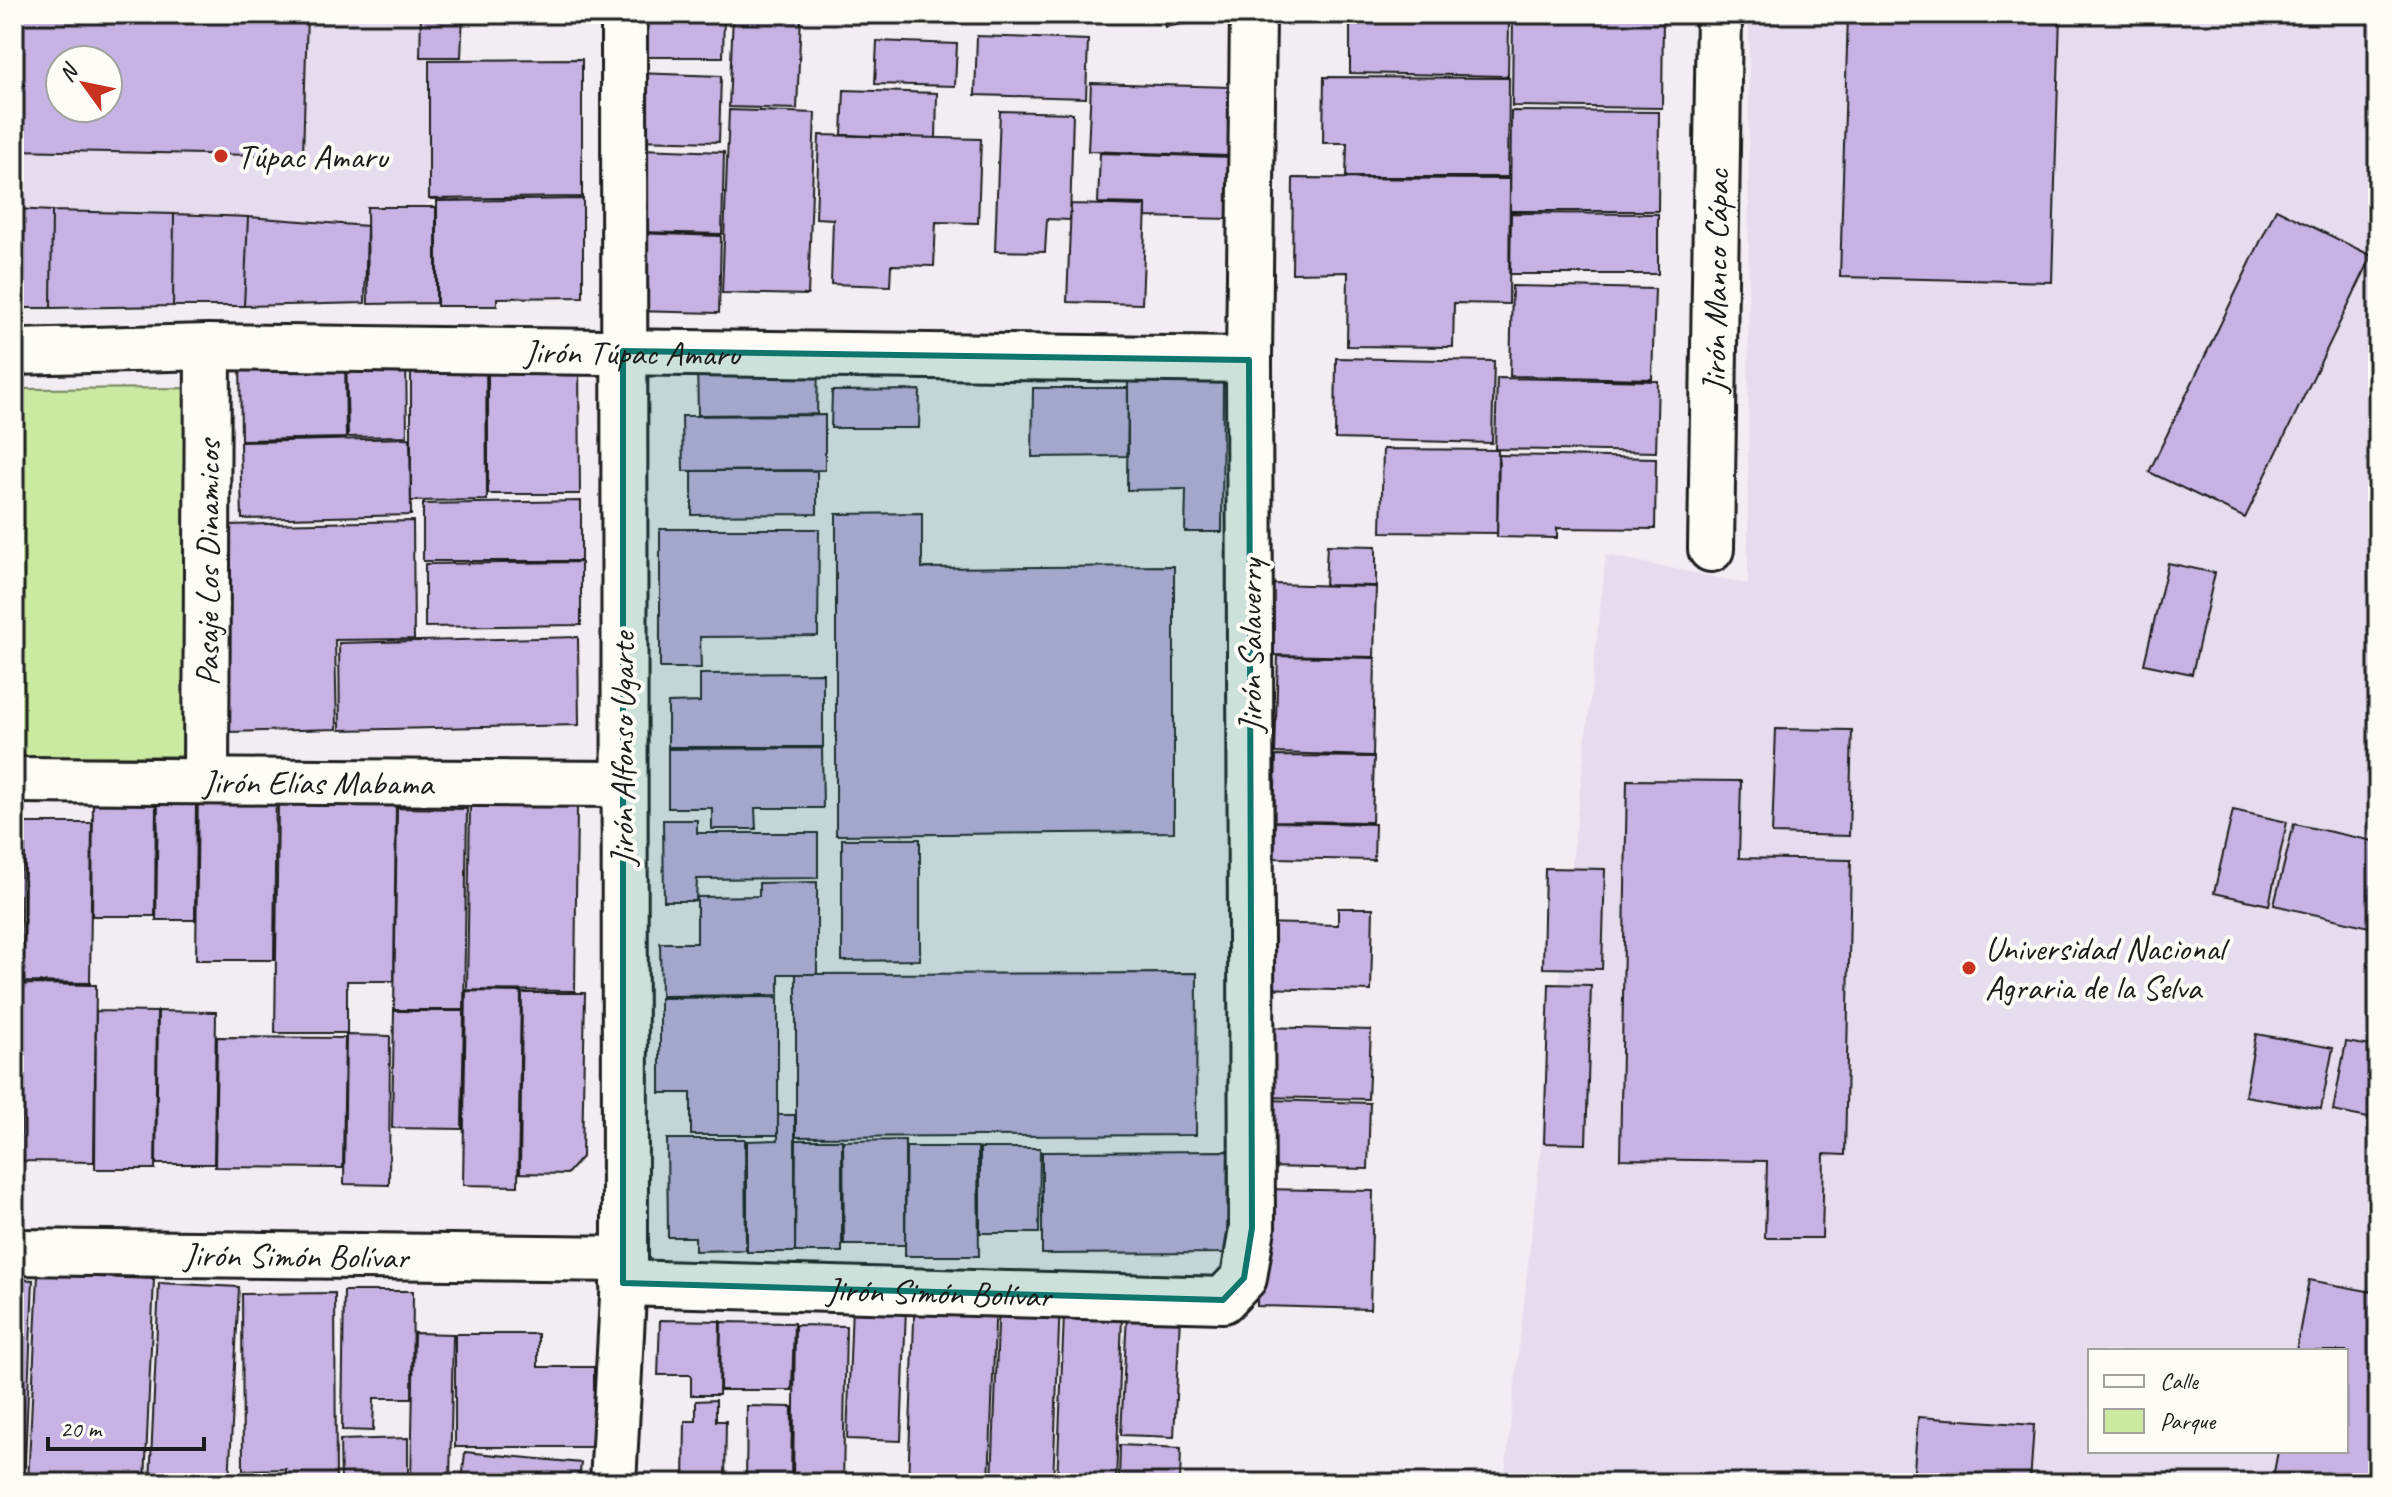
<svg xmlns="http://www.w3.org/2000/svg" width="2392" height="1497" font-family="Caveat,sans-serif">
  <style>
    .built { fill: #e5dcee; fill-rule: evenodd }
    .green { fill: #cae9a1; stroke: #73825e; stroke-width: 2 }
    .building { fill: #c7b3e3; stroke: #1c1c1c; stroke-width: 2; fill-rule: evenodd }
    .lines { fill: none; stroke-linecap: round; stroke-linejoin: round }
    .minor-casing { stroke: #1c1c1c; stroke-width: 50 }
    .minor { stroke: #fdfcf7; stroke-width: 44 }
    .marked { fill: #0f766e; fill-opacity: 0.2; stroke: #0f766e; stroke-width: 6; stroke-linejoin: round }
    .poi-dot { fill: #c8321e; stroke: #fdfcf7; stroke-width: 3 }
    .labels { text-anchor: middle; stroke-width: 8; stroke-linejoin: round; paint-order: stroke }
    .poi-label { font-size: 34px; fill: #1c1c1c; stroke: #fdfcf7; text-anchor: start }
    .street-label { font-size: 34px; fill: #1c1c1c; stroke: #fdfcf7 }
  </style>
  <rect width="100%" height="100%" fill="#f2edf3"/>
  <filter id="ink" filterUnits="userSpaceOnUse"><feTurbulence type="fractalNoise" baseFrequency=".0125" numOctaves="2"/><feDisplacementMap in="SourceGraphic" scale="16" xChannelSelector="R" yChannelSelector="G"/><feConvolveMatrix kernelMatrix="1 2 1 2 8 2 1 2 1" color-interpolation-filters="sRGB"/></filter>
  <g filter="url(#ink)">
    <path class="built" d="M 14,14 L 426,14 L 430,203 L 367,226 L 174,214 L 14,209 ZM 60,60 L 108,60 L 108,108 L 60,108 Z
      M 1749,14 L 2378,14 L 2378,1483 L 1504,1483 L 1606,555 L 1748,584 ZM 2090,1351 L 2346,1351 L 2346,1451 L 2090,1451 Z"/>
    <path class="green" d="M 207,388 L 209,756 L 14,757 L 14,389 Z"/>
    <path class="building" d="M 14,14 L 307,14 L 303,156 L 14,150 ZM 60,60 L 108,60 L 108,108 L 60,108 Z
      M 421,14 L 463,14 L 461,57 L 420,57 Z
      M 522,14 L 571,14 L 571,21 L 522,19 Z
      M 633,14 L 724,14 L 723,57 L 632,57 Z
      M 733,14 L 801,14 L 797,109 L 729,107 Z
      M 984,14 L 1055,14 L 1055,23 L 984,23 Z
      M 1162,14 L 1221,14 L 1222,17 L 1165,27 Z
      M 1350,14 L 1505,14 L 1505,19 L 1350,18 Z
      M 1513,14 L 1663,14 L 1662,108 L 1512,106 Z
      M 1848,14 L 2060,14 L 2052,282 L 1840,277 Z
      M 1350,20 L 1509,22 L 1508,76 L 1350,73 Z
      M 977,36 L 1088,40 L 1086,98 L 975,95 Z
      M 877,41 L 957,44 L 955,86 L 875,84 Z
      M 582,59 L 582,197 L 429,199 L 429,60 Z
      M 635,73 L 721,76 L 719,142 L 633,140 Z
      M 1324,77 L 1509,78 L 1508,177 L 1346,177 L 1347,143 L 1323,143 Z
      M 1091,83 L 1230,87 L 1228,156 L 1088,151 Z
      M 844,90 L 937,93 L 936,138 L 842,135 Z
      M 729,110 L 815,113 L 808,295 L 722,293 Z
      M 1000,111 L 1073,113 L 1070,220 L 1047,219 L 1045,252 L 995,251 Z
      M 1511,111 L 1659,112 L 1658,211 L 1510,211 Z
      M 819,135 L 981,139 L 978,223 L 936,222 L 934,266 L 891,265 L 890,286 L 831,284 L 833,219 L 816,218 Z
      M 641,149 L 724,152 L 722,234 L 638,232 Z
      M 1100,153 L 1233,157 L 1230,219 L 1146,217 L 1146,204 L 1098,203 Z
      M 1293,178 L 1510,179 L 1509,304 L 1454,303 L 1453,347 L 1347,346 L 1348,272 L 1292,273 Z
      M 583,199 L 583,297 L 497,298 L 497,306 L 437,306 L 437,201 Z
      M 1071,204 L 1146,206 L 1142,304 L 1067,302 Z
      M 367,207 L 436,207 L 436,303 L 368,304 Z
      M 14,209 L 52,211 L 51,308 L 14,308 Z
      M 2276,209 L 2372,256 L 2245,518 L 2149,472 Z
      M 52,211 L 174,214 L 173,306 L 51,308 Z
      M 1511,213 L 1658,214 L 1658,274 L 1510,274 Z
      M 174,214 L 248,217 L 244,306 L 173,306 Z
      M 248,217 L 367,226 L 365,303 L 244,306 Z
      M 634,233 L 721,236 L 719,313 L 631,311 Z
      M 1512,286 L 1655,289 L 1652,379 L 1510,376 Z
      M 411,350 L 486,350 L 487,500 L 411,501 Z
      M 406,351 L 407,436 L 348,437 L 346,352 Z
      M 345,352 L 346,438 L 241,440 L 240,354 Z
      M 1336,358 L 1494,361 L 1492,443 L 1335,439 Z
      M 579,362 L 580,494 L 488,494 L 488,363 Z
      M 818,362 L 817,414 L 698,415 L 697,363 Z
      M 1497,378 L 1658,381 L 1656,452 L 1495,449 Z
      M 1223,381 L 1222,532 L 1185,532 L 1186,489 L 1127,490 L 1128,382 Z
      M 1033,388 L 1128,388 L 1128,456 L 1032,457 Z
      M 920,390 L 919,428 L 831,428 L 832,391 Z
      M 825,415 L 825,470 L 683,471 L 682,416 Z
      M 410,438 L 411,515 L 242,519 L 240,442 Z
      M 1383,449 L 1498,450 L 1497,533 L 1381,532 Z
      M 1499,455 L 1656,458 L 1655,529 L 1557,528 L 1557,538 L 1497,537 Z
      M 692,471 L 817,471 L 817,514 L 692,515 Z
      M 581,501 L 581,561 L 423,561 L 423,504 Z
      M 922,513 L 922,568 L 1174,566 L 1174,832 L 836,835 L 836,514 Z
      M 413,521 L 414,639 L 335,640 L 337,729 L 230,732 L 227,525 Z
      M 660,529 L 819,529 L 818,636 L 700,637 L 701,668 L 660,668 Z
      M 1327,545 L 1376,546 L 1376,586 L 1325,585 Z
      M 581,562 L 581,625 L 425,627 L 425,564 Z
      M 2168,563 L 2215,573 L 2192,674 L 2144,664 Z
      M 1273,584 L 1376,587 L 1374,657 L 1271,655 Z
      M 578,637 L 579,725 L 340,730 L 339,643 Z
      M 1278,656 L 1375,658 L 1373,756 L 1275,753 Z
      M 823,673 L 823,747 L 668,747 L 668,703 L 700,702 L 700,674 Z
      M 1776,729 L 1852,730 L 1849,836 L 1772,834 Z
      M 822,748 L 823,808 L 755,808 L 756,829 L 712,829 L 712,808 L 668,808 L 668,749 Z
      M 1276,756 L 1374,757 L 1372,822 L 1274,821 Z
      M 1627,780 L 1741,781 L 1739,858 L 1851,860 L 1845,1155 L 1824,1154 L 1822,1238 L 1765,1238 L 1767,1161 L 1620,1159 Z
      M 198,782 L 276,782 L 274,960 L 196,960 Z
      M 93,799 L 156,800 L 155,916 L 92,916 Z
      M 158,800 L 196,800 L 195,920 L 156,920 Z
      M 278,801 L 396,802 L 394,981 L 347,981 L 347,1033 L 275,1033 Z
      M 470,805 L 577,806 L 575,991 L 467,990 Z
      M 397,808 L 467,809 L 464,1010 L 394,1010 Z
      M 2233,810 L 2287,822 L 2269,905 L 2214,893 Z
      M 663,820 L 697,820 L 697,833 L 818,833 L 818,878 L 697,879 L 696,901 L 664,901 Z
      M 1275,822 L 1375,824 L 1374,860 L 1274,858 Z
      M 14,823 L 22,823 L 20,996 L 14,996 Z
      M 25,823 L 92,823 L 90,983 L 23,982 Z
      M 2294,824 L 2378,842 L 2378,929 L 2274,905 Z
      M 842,839 L 920,839 L 920,960 L 842,961 Z
      M 1545,868 L 1605,869 L 1602,969 L 1543,968 Z
      M 817,882 L 817,974 L 779,974 L 779,995 L 661,996 L 660,943 L 697,943 L 697,897 L 759,896 L 759,883 Z
      M 1338,908 L 1373,908 L 1371,991 L 1259,988 L 1260,923 L 1338,925 Z
      M 1197,973 L 1196,1135 L 796,1137 L 796,974 Z
      M 23,984 L 96,985 L 94,1162 L 21,1161 Z
      M 1549,984 L 1591,985 L 1586,1144 L 1544,1143 Z
      M 466,991 L 521,992 L 518,1186 L 463,1185 Z
      M 522,993 L 585,993 L 582,1157 L 567,1174 L 520,1173 Z
      M 778,997 L 778,1135 L 691,1135 L 691,1093 L 660,1093 L 660,998 Z
      M 96,1011 L 157,1012 L 155,1169 L 95,1169 Z
      M 158,1011 L 216,1012 L 214,1164 L 156,1164 Z
      M 394,1011 L 464,1011 L 462,1129 L 392,1128 Z
      M 1259,1027 L 1371,1030 L 1368,1099 L 1257,1097 Z
      M 2256,1034 L 2333,1048 L 2321,1109 L 2245,1096 Z
      M 346,1035 L 390,1036 L 389,1185 L 344,1184 Z
      M 217,1037 L 345,1038 L 343,1168 L 215,1167 Z
      M 2346,1042 L 2378,1047 L 2378,1120 L 2333,1111 Z
      M 1265,1100 L 1370,1103 L 1368,1169 L 1264,1167 Z
      M 778,1115 L 795,1115 L 795,1252 L 747,1252 L 747,1141 L 778,1140 Z
      M 667,1139 L 745,1139 L 746,1250 L 695,1251 L 695,1237 L 668,1237 Z
      M 796,1140 L 842,1140 L 842,1252 L 795,1252 Z
      M 905,1140 L 905,1245 L 844,1245 L 843,1141 Z
      M 906,1147 L 978,1147 L 979,1256 L 905,1256 Z
      M 980,1148 L 1040,1148 L 1039,1233 L 980,1233 Z
      M 1228,1151 L 1227,1253 L 1042,1254 L 1042,1152 Z
      M 1259,1189 L 1373,1191 L 1370,1309 L 1257,1306 Z
      M 38,1275 L 154,1279 L 145,1483 L 28,1483 Z
      M 14,1279 L 33,1280 L 24,1483 L 14,1483 Z
      M 2309,1280 L 2378,1293 L 2378,1483 L 2272,1483 L 2278,1451 L 2346,1451 L 2346,1351 L 2296,1351 Z
      M 159,1283 L 239,1287 L 229,1483 L 150,1483 Z
      M 344,1291 L 413,1291 L 412,1398 L 374,1398 L 373,1431 L 342,1430 Z
      M 335,1293 L 336,1483 L 286,1483 L 286,1469 L 243,1470 L 242,1294 Z
      M 915,1294 L 996,1297 L 989,1483 L 908,1483 Z
      M 999,1298 L 1060,1301 L 1053,1483 L 992,1483 Z
      M 852,1305 L 906,1307 L 901,1441 L 847,1439 Z
      M 1127,1314 L 1180,1316 L 1174,1437 L 1121,1435 Z
      M 1064,1315 L 1122,1317 L 1116,1483 L 1057,1483 Z
      M 660,1320 L 720,1321 L 719,1395 L 691,1395 L 691,1375 L 658,1375 Z
      M 721,1322 L 794,1323 L 792,1390 L 720,1390 Z
      M 795,1325 L 846,1326 L 843,1483 L 793,1483 Z
      M 414,1333 L 453,1334 L 450,1483 L 411,1483 Z
      M 455,1334 L 538,1334 L 538,1367 L 594,1367 L 594,1447 L 455,1447 Z
      M 716,1400 L 716,1421 L 726,1421 L 725,1483 L 684,1483 L 685,1421 L 696,1421 L 696,1401 Z
      M 747,1406 L 792,1407 L 791,1483 L 746,1483 Z
      M 1918,1417 L 2034,1425 L 2030,1483 L 1913,1483 Z
      M 408,1438 L 408,1483 L 341,1483 L 340,1440 Z
      M 1120,1445 L 1181,1448 L 1180,1483 L 1119,1483 Z
      M 465,1452 L 581,1463 L 579,1483 L 462,1483 Z"/>
    <g class="lines">
      <defs>
        <g id="minor">
          <path id="s1" d="M 14,352 L 208,347 L 1249,360"/>
          <path id="s2" d="M 1711,549 L 1719,14"/>
          <path id="s3" d="M 206,779 L 208,347"/>
          <path id="s4" d="M 14,780 L 622,784"/>
          <path id="s5" d="M 14,1252 L 625,1259"/>
          <path id="s6" d="M 623,1283 L 1223,1300 L 1244,1278 L 1252,1228 L 1249,360 L 1253,14"/>
          <path d="M 613,1483 L 625,1259 L 624,14"/>
        </g>
      </defs>
      <use href="#minor" class="minor-casing"/>
      <use href="#minor" class="minor"/>
    </g>
  </g>
  <path class="marked" d="M 623,351 L 1249,360 L 1252,1228 L 1244,1278 L 1223,1300 L 623,1283 Z"/>
  <g class="poi-dot">
    <circle cx="221" cy="156" r="8"/>
    <circle cx="1969" cy="968" r="8"/>
  </g>
  <g class="labels">
    <g class="poi-label">
      <text x="237" y="168">Túpac Amaru</text>
      <text x="1985" y="960">Universidad Nacional<tspan x="1985" dy="39">Agraria de la Selva</tspan></text>
    </g>
    <g class="street-label">
      <text dy="12" stroke="none"><textPath href="#s2" startOffset="268">Jirón Manco Cápac</textPath></text>
      <text dy="12" stroke="none"><textPath href="#s1" startOffset="618">Jirón Túpac Amaru</textPath></text>
      <text dy="12" stroke="none"><textPath href="#s3" startOffset="216">Pasaje Los Dinamicos</textPath></text>
      <text transform="translate(1250 646) rotate(-90)" y="12">Jirón Salaverry</text>
      <text transform="translate(622 749) rotate(-90)" y="12">Jirón Alfonso Ugarte</text>
      <text dy="12" stroke="none"><textPath href="#s4" startOffset="304">Jirón Elías Mabama</textPath></text>
      <text dy="12" stroke="none"><textPath href="#s5" startOffset="282">Jirón Simón Bolívar</textPath></text>
      <text dy="12" stroke="none"><textPath href="#s6" startOffset="316">Jirón Simón Bolívar</textPath></text>
    </g>
  </g>
  <rect width="2392" height="1497" fill="none" stroke="#fdfcf7" stroke-width="48"/>
  <rect x="24" y="24" width="2344" height="1449" fill="none" stroke="#1c1c1c" stroke-width="3" filter="url(#ink)"/>
  <rect x="2088" y="1349" width="260" height="104" fill="#fdfcf7" stroke="#a3a29f" stroke-width="2"/>
  <rect x="2104" y="1375" width="40" height="12" fill="#fdfcf7" stroke="#a3a29f" stroke-width="2"/>
  <text x="2160" y="1389" font-size="24" fill="#1c1c1c">Calle</text>
  <rect x="2104" y="1409" width="40" height="24" fill="#cae9a1" stroke="#a3a29f" stroke-width="2"/>
  <text x="2160" y="1429" font-size="24" fill="#1c1c1c">Parque</text>
  <g transform="translate(84 84) rotate(303)"><circle r="38" fill="#fdfcf7" stroke="#a3a29f" stroke-width="2"/>
  <path d="M0-6L14 30L0 20L-14 30Z" fill="#c8321e"/>
  <text y="-12" font-size="22" font-weight="bold" text-anchor="middle" fill="#1c1c1c">N</text>
  </g>
  <path d="M48 1437v12h156v-12" fill="none" stroke="#1c1c1c" stroke-width="4"/>
  <text x="60" y="1437" font-size="24" fill="#1c1c1c" stroke="#fdfcf7" stroke-width="6" paint-order="stroke">20 m</text>
</svg>
